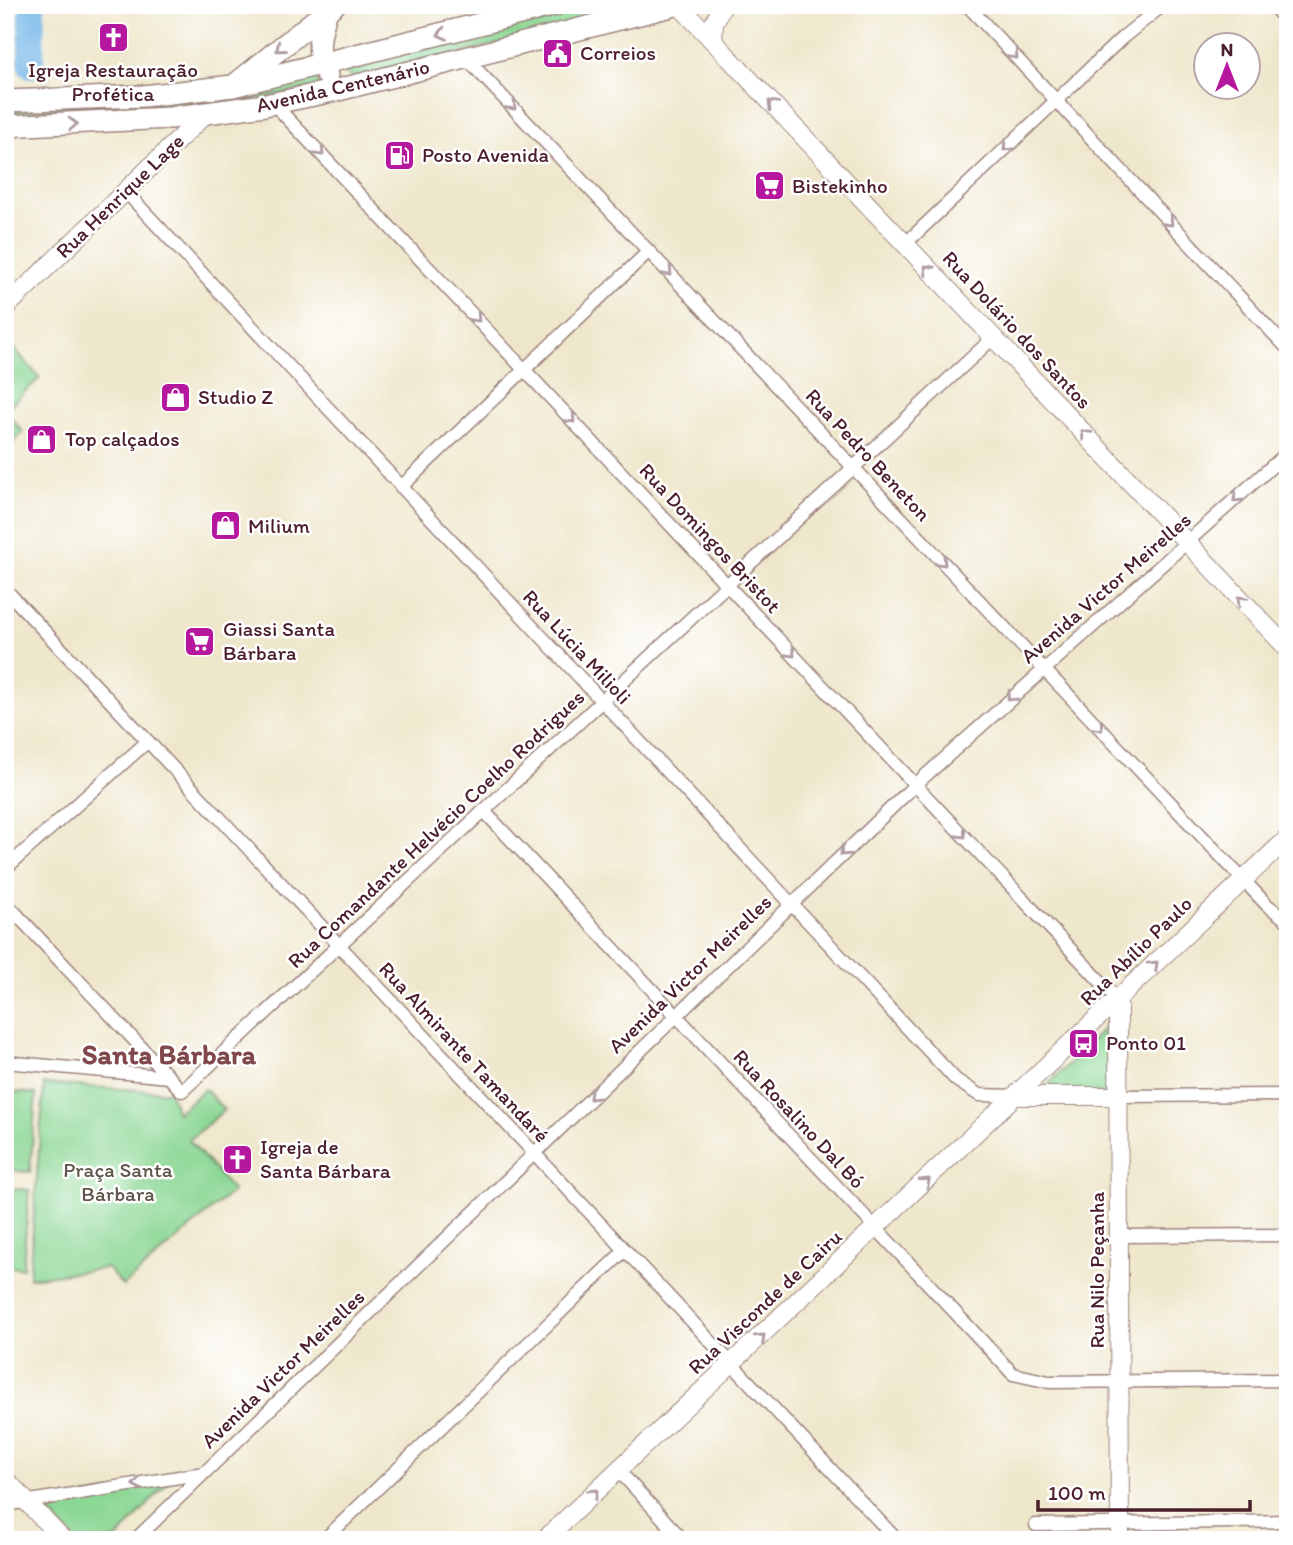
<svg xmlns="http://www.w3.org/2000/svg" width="1293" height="1545" font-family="Itim,sans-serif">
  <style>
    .green { fill: #8bd794; stroke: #6a7b60; stroke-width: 2 }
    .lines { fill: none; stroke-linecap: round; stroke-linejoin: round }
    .river { stroke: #72b5e7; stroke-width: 26 }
    .street-casing { stroke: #9c837c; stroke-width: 15 }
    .secondary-casing { stroke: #9c837c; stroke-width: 20 }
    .primary-casing { stroke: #9c837c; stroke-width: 24 }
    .street { stroke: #fff; stroke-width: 12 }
    .secondary { stroke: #fff; stroke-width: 18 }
    .primary { stroke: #fff; stroke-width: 21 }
    .oneway { stroke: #ae9aa0 }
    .labels { text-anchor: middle; stroke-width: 5; stroke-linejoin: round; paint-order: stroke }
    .poi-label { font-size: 21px; fill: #4a1f2b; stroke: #fff; text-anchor: start }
    .street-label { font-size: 21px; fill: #4a1f2b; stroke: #fff }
    .park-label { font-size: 21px; fill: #5e564a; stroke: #fff }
    .district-label { font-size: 28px; font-weight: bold; fill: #80484c; stroke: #fff }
  </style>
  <rect width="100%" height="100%" fill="#fff"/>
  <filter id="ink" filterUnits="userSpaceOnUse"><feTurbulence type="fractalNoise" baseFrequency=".0143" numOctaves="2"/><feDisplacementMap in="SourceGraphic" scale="14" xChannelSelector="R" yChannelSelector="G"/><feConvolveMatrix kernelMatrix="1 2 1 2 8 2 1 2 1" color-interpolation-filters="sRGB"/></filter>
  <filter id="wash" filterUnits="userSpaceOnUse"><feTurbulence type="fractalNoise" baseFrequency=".00686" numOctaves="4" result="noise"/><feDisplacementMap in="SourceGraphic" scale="28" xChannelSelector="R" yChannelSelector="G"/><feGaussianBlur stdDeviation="1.57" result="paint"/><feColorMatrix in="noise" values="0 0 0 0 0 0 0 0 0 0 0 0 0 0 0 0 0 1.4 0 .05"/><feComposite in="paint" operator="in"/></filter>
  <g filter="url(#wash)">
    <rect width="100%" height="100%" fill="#efe7cc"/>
    <path class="green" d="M 575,5 L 654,5 L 354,80 L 337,65 Z
      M 311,72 L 321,86 L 226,105 L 5,121 L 5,106 Z
      M 7,340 L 40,378 L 5,410 L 5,342 Z
      M 5,411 L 23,432 L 5,451 Z
      M 1109,1023 L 1109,1093 L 1040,1093 Z
      M 44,1084 L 170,1092 L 177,1113 L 205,1089 L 224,1110 L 189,1140 L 233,1191 L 123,1286 L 107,1268 L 29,1278 Z
      M 5,1091 L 36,1094 L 30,1172 L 5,1170 Z
      M 5,1188 L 29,1190 L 23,1268 L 5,1267 Z
      M 168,1482 L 116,1540 L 75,1540 L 42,1504 Z"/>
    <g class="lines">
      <path class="river" d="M 31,65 L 32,5"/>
    </g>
  </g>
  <g filter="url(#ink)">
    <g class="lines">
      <defs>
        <path id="street" d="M 967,5 L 1288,349
          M 1272,5 L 1288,22
          M 465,57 L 1267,905 L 1288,921
          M 273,103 L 1118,1000
          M 126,192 L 956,1080 L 979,1095 L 1016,1096
          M 905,244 L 1122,38 L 1163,5
          M 401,487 L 649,251
          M 5,589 L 897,1540
          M 484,811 L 1013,1374 L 1049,1382 L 1288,1380
          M 5,869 L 148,741
          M 5,902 L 182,1091 L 993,338
          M 5,1062 L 169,1077
          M 1119,1096 L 1288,1095
          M 1119,1236 L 1288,1235
          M 619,1471 L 683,1540
          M 5,1505 L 204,1473
          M 1036,1525 L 1288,1521
          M 135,1540 L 915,785 L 1288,452
          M 324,1540 L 624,1251"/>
        <path id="secondary" d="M 679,5 L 1288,649
          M 713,41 L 714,23 L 723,5
          M 5,308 L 205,114
          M 1118,1000 L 1120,1540
          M 1016,1096 L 1119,1096
          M 5,1479 L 63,1540
          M 544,1540 L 1288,838"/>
        <path id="primary" d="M 327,10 C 320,33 314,52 327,75
          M 236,84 L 334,5
          M 5,101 L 143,96 L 233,86 L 555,5
          M 5,126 L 170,118 L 265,105 L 338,90 L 675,5"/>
      </defs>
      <use href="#street" class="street-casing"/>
      <use href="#secondary" class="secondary-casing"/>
      <use href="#primary" class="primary-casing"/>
      <use href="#street" class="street"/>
      <use href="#secondary" class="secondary"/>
      <use href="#primary" class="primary"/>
    </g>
    <defs><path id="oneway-chevron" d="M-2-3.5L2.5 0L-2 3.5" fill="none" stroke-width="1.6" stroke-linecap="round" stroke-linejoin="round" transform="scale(1.75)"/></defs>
    <g class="oneway">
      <use href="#oneway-chevron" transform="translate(442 34) rotate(166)"/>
      <use href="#oneway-chevron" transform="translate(280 48) rotate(141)"/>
      <use href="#oneway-chevron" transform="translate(1014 55) rotate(47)"/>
      <use href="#oneway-chevron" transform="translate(772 104) rotate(-133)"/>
      <use href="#oneway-chevron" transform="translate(512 106) rotate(47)"/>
      <use href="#oneway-chevron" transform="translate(73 124) rotate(-3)"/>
      <use href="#oneway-chevron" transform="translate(1007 147) rotate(136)"/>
      <use href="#oneway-chevron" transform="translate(320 152) rotate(47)"/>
      <use href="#oneway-chevron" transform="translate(1169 222) rotate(47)"/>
      <use href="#oneway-chevron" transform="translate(928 269) rotate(-133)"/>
      <use href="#oneway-chevron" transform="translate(668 272) rotate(47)"/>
      <use href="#oneway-chevron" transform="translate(476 318) rotate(47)"/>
      <use href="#oneway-chevron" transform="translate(571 419) rotate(47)"/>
      <use href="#oneway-chevron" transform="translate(1085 434) rotate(-133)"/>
      <use href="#oneway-chevron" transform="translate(1237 498) rotate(138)"/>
      <use href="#oneway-chevron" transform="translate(942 562) rotate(47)"/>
      <use href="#oneway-chevron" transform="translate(1241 600) rotate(-133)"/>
      <use href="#oneway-chevron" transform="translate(791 653) rotate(47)"/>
      <use href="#oneway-chevron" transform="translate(1011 697) rotate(138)"/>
      <use href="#oneway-chevron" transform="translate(1099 727) rotate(47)"/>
      <use href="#oneway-chevron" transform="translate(962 834) rotate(47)"/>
      <use href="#oneway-chevron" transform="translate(844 852) rotate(137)"/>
      <use href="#oneway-chevron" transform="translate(1154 965) rotate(-44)"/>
      <use href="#oneway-chevron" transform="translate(593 1096) rotate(136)"/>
      <use href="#oneway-chevron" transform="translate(926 1182) rotate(-43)"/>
      <use href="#oneway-chevron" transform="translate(761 1338) rotate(-43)"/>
      <use href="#oneway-chevron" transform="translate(137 1484) rotate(171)"/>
      <use href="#oneway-chevron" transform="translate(594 1493) rotate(-43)"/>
    </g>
  </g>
  <defs>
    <symbol id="church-square" viewBox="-11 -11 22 22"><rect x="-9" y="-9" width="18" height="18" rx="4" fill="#b5179e" stroke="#fff"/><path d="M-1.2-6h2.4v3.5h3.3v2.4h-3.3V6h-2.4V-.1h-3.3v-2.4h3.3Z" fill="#fff"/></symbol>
    <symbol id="civic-square" viewBox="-11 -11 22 22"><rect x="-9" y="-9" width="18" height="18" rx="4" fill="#b5179e" stroke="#fff"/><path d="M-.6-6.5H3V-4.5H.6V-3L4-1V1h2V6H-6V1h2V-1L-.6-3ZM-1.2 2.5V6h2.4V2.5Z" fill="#fff"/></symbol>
    <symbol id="fuel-square" viewBox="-11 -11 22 22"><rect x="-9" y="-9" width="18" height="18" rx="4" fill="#b5179e" stroke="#fff"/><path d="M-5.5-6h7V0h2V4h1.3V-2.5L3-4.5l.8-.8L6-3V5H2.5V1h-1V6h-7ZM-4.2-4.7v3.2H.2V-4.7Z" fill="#fff"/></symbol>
    <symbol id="supermarket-square" viewBox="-11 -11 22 22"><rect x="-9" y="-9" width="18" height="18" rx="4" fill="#b5179e" stroke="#fff"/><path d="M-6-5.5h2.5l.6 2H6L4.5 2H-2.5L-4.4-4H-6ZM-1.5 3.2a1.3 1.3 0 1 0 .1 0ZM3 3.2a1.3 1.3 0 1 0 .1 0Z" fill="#fff"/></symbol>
    <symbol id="shop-square" viewBox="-11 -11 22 22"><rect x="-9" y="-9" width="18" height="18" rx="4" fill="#b5179e" stroke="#fff"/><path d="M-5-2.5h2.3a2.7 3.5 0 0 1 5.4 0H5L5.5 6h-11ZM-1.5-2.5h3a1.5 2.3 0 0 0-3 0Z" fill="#fff"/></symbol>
    <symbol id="bus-square" viewBox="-11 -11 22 22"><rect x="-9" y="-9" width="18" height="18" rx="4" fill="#b5179e" stroke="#fff"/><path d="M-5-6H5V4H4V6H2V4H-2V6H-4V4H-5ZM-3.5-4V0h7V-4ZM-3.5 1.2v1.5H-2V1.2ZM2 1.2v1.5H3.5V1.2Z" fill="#fff"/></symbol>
  </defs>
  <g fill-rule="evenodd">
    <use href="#church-square" x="96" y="20" width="35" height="35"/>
    <use href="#civic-square" x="540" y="36" width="35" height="35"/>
    <use href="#fuel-square" x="382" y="138" width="35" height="35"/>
    <use href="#supermarket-square" x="752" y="168" width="35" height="35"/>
    <use href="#shop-square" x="158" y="380" width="35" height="35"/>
    <use href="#shop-square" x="24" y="422" width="35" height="35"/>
    <use href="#shop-square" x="208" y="508" width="35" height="35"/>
    <use href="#supermarket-square" x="182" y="624" width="35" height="35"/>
    <use href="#bus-square" x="1066" y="1026" width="35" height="35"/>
    <use href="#church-square" x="220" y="1142" width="35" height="35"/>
  </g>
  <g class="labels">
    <g class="poi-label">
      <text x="580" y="60">Correios</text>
      <text x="113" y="77" text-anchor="middle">Igreja Restauração<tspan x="113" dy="24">Profética</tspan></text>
      <text x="422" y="162">Posto Avenida</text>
      <text x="792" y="193">Bistekinho</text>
      <text x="198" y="404">Studio Z</text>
      <text x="65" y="446">Top calçados</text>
      <text x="248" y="533">Milium</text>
      <text x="223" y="636">Giassi Santa<tspan x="223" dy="24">Bárbara</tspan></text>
      <text x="1106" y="1050">Ponto 01</text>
      <text x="260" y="1154">Igreja de<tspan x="260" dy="24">Santa Bárbara</tspan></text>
    </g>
    <g class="street-label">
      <text transform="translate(343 86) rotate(-13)" y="7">Avenida Centenário</text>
      <text transform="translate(120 196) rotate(-44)" y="7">Rua Henrique Lage</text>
      <text transform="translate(1017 330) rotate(47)" y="7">Rua Dolário dos Santos</text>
      <text transform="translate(868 455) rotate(47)" y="7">Rua Pedro Beneton</text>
      <text transform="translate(710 538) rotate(47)" y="7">Rua Domingos Bristot</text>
      <text transform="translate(1106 588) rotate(-41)" y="7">Avenida Victor Meirelles</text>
      <text transform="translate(577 647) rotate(47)" y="7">Rua Lúcia Milioli</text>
      <text transform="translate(436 829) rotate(-43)" y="7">Rua Comandante Helvécio Coelho Rodrigues</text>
      <text transform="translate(1136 951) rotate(-44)" y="7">Rua Abílio Paulo</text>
      <text transform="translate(690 974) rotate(-44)" y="7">Avenida Victor Meirelles</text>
      <text transform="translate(464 1052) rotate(47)" y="7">Rua Almirante Tamandaré</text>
      <text transform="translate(799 1119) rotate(47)" y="7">Rua Rosalino Dal Bó</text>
      <text transform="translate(1097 1270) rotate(-90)" y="7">Rua Nilo Peçanha</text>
      <text transform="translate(765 1302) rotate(-43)" y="7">Rua Visconde de Cairu</text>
      <text transform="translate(283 1369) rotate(-44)" y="7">Avenida Victor Meirelles</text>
    </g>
    <g class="park-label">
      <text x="118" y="1177">Praça Santa<tspan x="118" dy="24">Bárbara</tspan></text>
    </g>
    <g class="district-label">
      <text x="169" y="1064">Santa Bárbara</text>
    </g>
  </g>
  <rect width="1293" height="1545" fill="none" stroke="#fff" stroke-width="28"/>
  <g transform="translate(1227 66)"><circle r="33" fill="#ffffff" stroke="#b7a5aa" stroke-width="2"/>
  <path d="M0-5L12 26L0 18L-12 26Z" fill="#b5179e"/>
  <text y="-10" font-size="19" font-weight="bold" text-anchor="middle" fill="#4a1f2b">N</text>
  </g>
  <path d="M1038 1500v10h212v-10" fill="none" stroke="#4a1f2b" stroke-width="3.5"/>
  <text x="1048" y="1500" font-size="21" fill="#4a1f2b" stroke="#ffffff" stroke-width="5" paint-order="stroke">100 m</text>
</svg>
